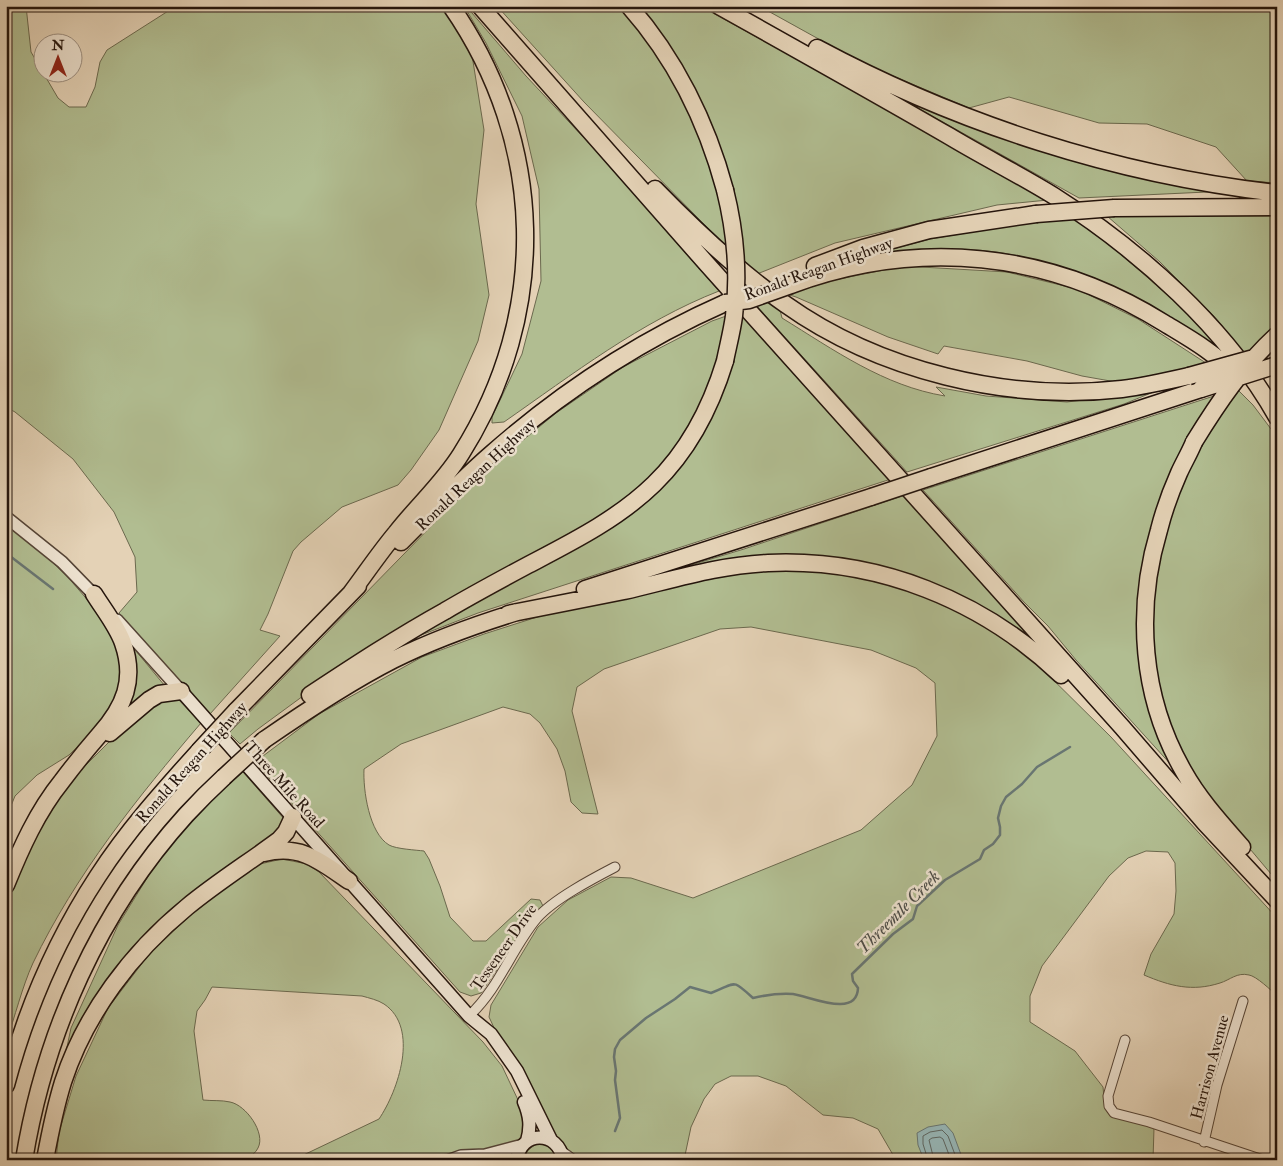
<svg xmlns="http://www.w3.org/2000/svg" width="1283" height="1166" font-family="'IM FELL Double Pica',serif">
  <style>
    .green { fill: #b1bd91; stroke: #6b694e }
    .water { fill: #97b6b6; stroke: #697672 }
    .lines { fill: none; stroke-linecap: round; stroke-linejoin: round }
    .shore { stroke: #5e6661; stroke-width: 1 }
    .stream { stroke: #697672; stroke-width: 2.5 }
    .minor-casing { stroke: #554436; stroke-width: 11 }
    .tertiary-casing { stroke: #554436; stroke-width: 14 }
    .secondary-casing { stroke: #25150c; stroke-width: 15 }
    .motorway-casing { stroke: #25150c; stroke-width: 19 }
    .minor { stroke: #ede2d0; stroke-width: 9 }
    .tertiary { stroke: #ede2d0; stroke-width: 11 }
    .secondary { stroke: #ede2d0; stroke-width: 12 }
    .motorway { stroke: #e4d2b6; stroke-width: 16 }
    .motorway-bridge-casing { stroke: #25150c; stroke-width: 19; stroke-linecap: butt }
    .motorway-bridge { stroke: #e4d2b6; stroke-width: 16 }
    .labels { text-anchor: middle; stroke-width: 5; stroke-linejoin: round; paint-order: stroke }
    .street-label { font-size: 16px; fill: #25150c; stroke: #ede2d0 }
    .water-label { font-size: 18px; font-style: italic; fill: #4d4d48; stroke: #ede2d0 }
  </style>
  <rect width="100%" height="100%" fill="#e4d2b6"/>
  <filter id="stains"><feTurbulence type="fractalNoise" baseFrequency=".004" numOctaves="4"/><feColorMatrix values="0 0 0 0 .2 0 0 0 0 .09 0 0 0 0 .02 0 0 0 .5 -.17"/></filter>
  <radialGradient id="worn" r=".72"><stop offset=".6" stop-color="#630" stop-opacity="0"/><stop offset="1" stop-color="#630" stop-opacity=".3"/></radialGradient>
  <path class="green" d="M 6,6 L 26,6 L 31,52 L 58,98 L 69,107 L 86,107 L 95,87 L 100,62 L 107,50 L 176,6 L 444,6 L 471,49 L 484,130 L 476,204 L 489,295 L 478,341 L 439,430 L 411,470 L 398,485 L 342,507 L 301,542 L 293,551 L 268,614 L 260,630 L 280,636 L 210,714 L 119,613 L 137,592 L 135,557 L 114,512 L 73,459 L 15,412 L 6,407 Z
    M 464,6 L 466,6 L 526,76 L 599,154 L 719,291 C 640,322 573,374 504,422 L 492,423 L 492,417 L 522,354 L 541,281 L 539,189 L 522,116 L 486,43 Z
    M 497,6 L 623,6 L 679,84 L 709,152 L 731,251 L 695,215 L 584,102 Z
    M 638,6 L 700,6 L 877,103 L 1010,180 L 1048,200 L 997,205 L 835,243 L 757,274 L 742,261 L 735,207 Z
    M 759,6 L 1277,6 L 1277,183 L 1247,181 L 1216,147 L 1147,124 L 1099,123 L 1009,97 L 969,108 L 862,63 Z
    M 917,102 L 1228,191 L 1079,198 L 916,107 Z
    M 1107,216 L 1277,216 L 1277,328 L 1246,355 L 1214,316 L 1160,262 Z
    M 1076,218 L 1085,223 L 1187,312 L 1229,359 C 1203,342 1178,321 1150,306 C 1103,280 1050,260 996,252 C 955,246 908,252 867,256 L 930,239 L 1019,224 Z
    M 904,266 L 1007,272 L 1077,289 L 1138,319 L 1209,365 L 1116,382 L 1082,376 L 1027,361 L 944,346 L 938,354 L 888,337 L 796,297 L 780,292 L 819,283 Z
    M 766,298 L 780,310 L 782,318 C 834,350 884,386 945,396 L 936,387 L 986,396 L 1067,402 L 1156,391 L 1124,404 L 907,472 L 754,303 Z
    M 740,313 L 775,350 L 891,479 L 478,613 L 398,644 L 453,612 L 565,555 L 644,502 L 689,455 L 711,416 Z
    M 729,315 L 725,343 L 704,404 L 671,458 L 628,500 L 579,532 L 359,655 L 258,729 L 240,744 L 229,733 L 444,513 L 499,460 L 556,413 L 623,367 L 712,321 Z
    M 1237,389 L 1253,405 L 1277,437 L 1277,881 L 1218,811 L 1185,763 L 1159,701 L 1150,609 L 1160,539 L 1174,493 L 1212,419 Z
    M 1217,395 L 1177,461 L 1141,651 L 1184,779 L 1076,660 L 1048,626 L 1024,602 L 923,490 Z
    M 905,495 L 1046,654 L 885,569 L 688,569 L 688,566 L 744,549 Z
    M 6,525 L 37,548 L 67,576 L 96,610 L 112,634 L 122,656 L 120,692 L 108,717 L 69,755 L 37,775 L 15,796 L 6,818 Z
    M 772,567 L 867,576 L 940,600 L 1024,651 L 1111,737 L 1277,918 L 1277,996 C 1271,990 1256,976 1249,975 C 1237,972 1230,980 1220,983 C 1192,992 1170,986 1144,975 L 1151,954 L 1174,914 L 1176,891 L 1175,863 L 1168,852 L 1146,851 L 1128,858 L 1109,876 L 1042,966 L 1030,996 L 1030,1022 L 1075,1051 L 1103,1087 L 1105,1108 L 1110,1115 L 1154,1128 L 1153,1160 L 896,1160 L 878,1129 L 853,1118 L 823,1115 L 786,1086 L 758,1076 L 731,1076 L 715,1084 L 704,1099 L 691,1127 L 684,1160 L 589,1160 L 574,1154 L 563,1145 L 544,1117 L 497,1034 L 489,1017 L 491,1005 L 538,927 L 568,900 L 611,877 L 631,878 L 693,898 L 861,830 L 912,785 L 937,736 L 935,683 L 916,668 L 871,650 L 751,627 L 720,629 L 604,669 L 577,687 L 572,711 L 598,814 L 582,813 L 571,802 L 565,771 L 557,749 L 540,723 L 530,714 L 503,707 L 401,744 L 364,769 C 363,790 369,833 389,845 C 396,849 416,850 424,851 L 429,859 L 440,886 L 450,917 L 473,941 L 486,941 L 531,899 L 540,900 L 543,906 L 531,919 L 481,993 L 471,996 L 460,992 L 255,762 L 319,714 L 422,657 L 484,634 L 556,611 L 694,578 Z
    M 131,645 L 165,686 L 120,716 Z
    M 176,697 L 201,723 C 137,798 76,874 33,963 C 22,987 15,1017 6,1042 L 6,901 L 24,857 L 54,805 L 81,770 L 112,739 L 155,701 Z
    M 243,772 L 285,820 L 274,837 L 158,927 L 59,1085 L 71,1028 L 118,925 L 160,857 L 210,801 Z
    M 282,859 L 307,864 L 319,872 L 483,1042 L 502,1066 L 527,1119 L 526,1132 L 518,1141 L 495,1149 L 439,1155 L 416,1160 L 293,1160 L 379,1119 C 398,1091 420,1028 384,1004 C 378,1000 369,998 362,996 L 212,987 L 205,1000 L 197,1011 L 194,1031 L 203,1100 C 212,1101 222,1100 230,1102 C 246,1105 266,1133 258,1148 C 256,1153 250,1156 247,1160 L 56,1160 L 59,1132 L 76,1076 L 108,1008 L 150,953 L 221,887 L 260,864 Z
    M 536,1144 C 547,1143 555,1148 556,1160 L 525,1160 L 527,1151 Z"/>
  <path class="water" d="M 945,1124 L 953,1133 L 963,1160 L 924,1160 L 918,1145 L 917,1133 L 928,1127 Z"/>
  <g class="lines">
    <path class="shore" d="M 928,1160 L 923,1144 L 923,1136 L 930,1132 L 942,1130 L 948,1136 L 957,1160
      M 934,1160 L 929,1140 L 932,1138 L 940,1137 L 943,1139 L 951,1160"/>
    <path class="stream" d="M 6,553 L 53,589
      M 615,1131 L 620,1118 L 615,1080 L 616,1071 L 614,1057 L 615,1049 L 620,1040 L 646,1018 L 675,999 L 690,987 L 711,993 C 737,983 731,978 753,998 C 766,995 780,993 793,994 C 809,996 857,1019 858,988 L 853,981 L 852,974 L 893,934 L 913,919 L 917,906 L 945,880 L 980,859 L 984,850 L 993,844 L 1000,835 L 1000,827 L 998,818 L 1001,806 L 1006,797 L 1022,784 L 1037,767 L 1070,747"/>
    <defs>
      <path id="minor" d="M 469,1016 C 500,987 511,949 537,918 C 554,899 592,879 615,867
        M 1125,1040 L 1108,1096 L 1109,1106 L 1114,1113 L 1149,1122 L 1263,1160
        M 1204,1142 L 1217,1085 L 1243,1001
        M 561,1151 L 574,1160"/>
      <path id="tertiary" d="M 6,517 L 62,562 L 98,599
        M 117,620 L 181,691
        M 450,1160 L 461,1156 L 485,1155 L 523,1145"/>
      <path id="secondary" d="M 181,691 L 469,1016 L 491,1034 L 517,1071 L 551,1140
        M 524,1102 C 530,1116 531,1127 527,1141
        M 517,1160 C 520,1130 559,1130 563,1160"/>
      <path id="motorway" d="M 480,6 L 706,263 L 1122,727 L 1205,823 L 1277,900
        M 629,6 C 675,58 707,123 725,190
        M 719,6 C 796,49 873,92 949,136 C 984,157 1020,175 1054,196 C 1139,250 1227,328 1277,417
        M 817,48 C 959,124 1116,175 1277,193
        M 655,189 C 695,230 738,271 785,304 C 879,371 1008,402 1122,389 C 1145,386 1167,381 1189,376
        M 1114,208 L 1277,207
        M 815,266 L 863,248 L 929,230 L 1036,214
        M 791,285 C 918,238 1049,251 1164,323 C 1187,337 1216,353 1234,374
        M 1266,354 L 1277,352
        M 1194,442 C 1190,452 1184,462 1179,473 C 1171,491 1164,510 1159,530 C 1135,610 1141,698 1184,772 C 1199,799 1221,823 1242,847
        M 931,477 L 1201,389
        M 401,542 C 430,513 459,482 490,455 C 560,393 639,341 725,303
        M 585,589 L 871,497
        M 351,593 C 366,573 380,552 396,533 C 417,506 443,483 461,454 C 550,313 546,143 451,6
        M 508,614 C 547,606 585,599 624,591 C 672,580 719,565 768,563 C 878,558 982,600 1061,675
        M 310,695 C 354,666 398,637 445,611 C 472,595 500,580 528,565 C 572,542 618,519 654,484 C 689,450 711,407 725,361
        M 236,711 L 358,586
        M 110,733 L 149,700 L 159,694 L 181,691
        M 264,740 C 306,711 348,683 393,660 C 433,640 475,625 517,612
        M 264,853 C 301,844 320,861 349,881
        M 6,885 C 21,848 37,812 62,781 C 74,765 87,749 100,734 C 124,707 136,680 123,643 C 117,626 104,610 94,594
        M 6,1085 C 26,1010 56,940 98,876 C 127,831 163,791 199,751
        M 24,1160 C 45,1032 99,911 186,815 C 198,802 211,789 224,777
        M 45,1160 C 50,1133 55,1108 63,1082 C 85,1014 132,952 187,907 C 216,883 248,863 279,840 L 286,832 L 293,817"/>
    </defs>
    <use href="#minor" class="minor-casing"/>
    <use href="#tertiary" class="tertiary-casing"/>
    <use href="#secondary" class="secondary-casing"/>
    <use href="#motorway" class="motorway-casing"/>
    <use href="#minor" class="minor"/>
    <use href="#tertiary" class="tertiary"/>
    <use href="#secondary" class="secondary"/>
    <use href="#motorway" class="motorway"/>
    <defs>
      <path id="motorway-bridge" d="M 725,190 C 735,230 739,275 734,316 C 732,331 728,346 725,361
        M 1036,214 L 1114,208
        M 725,303 L 749,300 L 791,285
        M 1189,376 L 1254,358
        M 1201,389 L 1277,365
        M 1194,442 C 1218,403 1243,366 1277,335
        M 871,497 L 931,477
        M 199,751 L 236,711
        M 224,777 L 264,740"/>
    </defs>
    <use href="#motorway-bridge" class="motorway-bridge-casing"/>
    <use href="#motorway-bridge" class="motorway-bridge"/>
  </g>
  <g class="labels">
    <g class="street-label">
      <text transform="translate(818 268) rotate(-20)" y="6">Ronald Reagan Highway</text>
      <text transform="translate(475 474) rotate(-43)" y="6">Ronald Reagan Highway</text>
      <text transform="translate(191 762) rotate(-48)" y="6">Ronald Reagan Highway</text>
      <text transform="translate(285 784) rotate(48)" y="6">Three Mile Road</text>
      <text transform="translate(503 947) rotate(-55)" y="6">Tesseneer Drive</text>
      <text transform="translate(1209 1067) rotate(-75)" y="6">Harrison Avenue</text>
    </g>
    <g class="water-label">
      <text transform="translate(898 912) rotate(-45)" y="6">Threemile Creek</text>
    </g>
  </g>
  <rect width="1283" height="1166" fill="none" stroke="#e4d2b6" stroke-width="25"/>
  <rect x="8" y="8" width="1268" height="1151" fill="none" stroke="#25150c" stroke-width="2.5"/>
  <rect x="12" y="12" width="1258" height="1141" fill="none" stroke="#25150c"/>
  <g transform="translate(58 58)"><circle r="24" fill="#ede2d0" stroke="#9d9082"/>
  <path d="M0-4L9 19L0 12L-9 19Z" fill="#8f2418"/>
  <text y="-8" font-size="14" font-weight="bold" text-anchor="middle" fill="#25150c">N</text>
  </g>
  <rect width="100%" height="100%" filter="url(#stains)"/>
  <rect width="100%" height="100%" fill="url(#worn)"/>
</svg>
